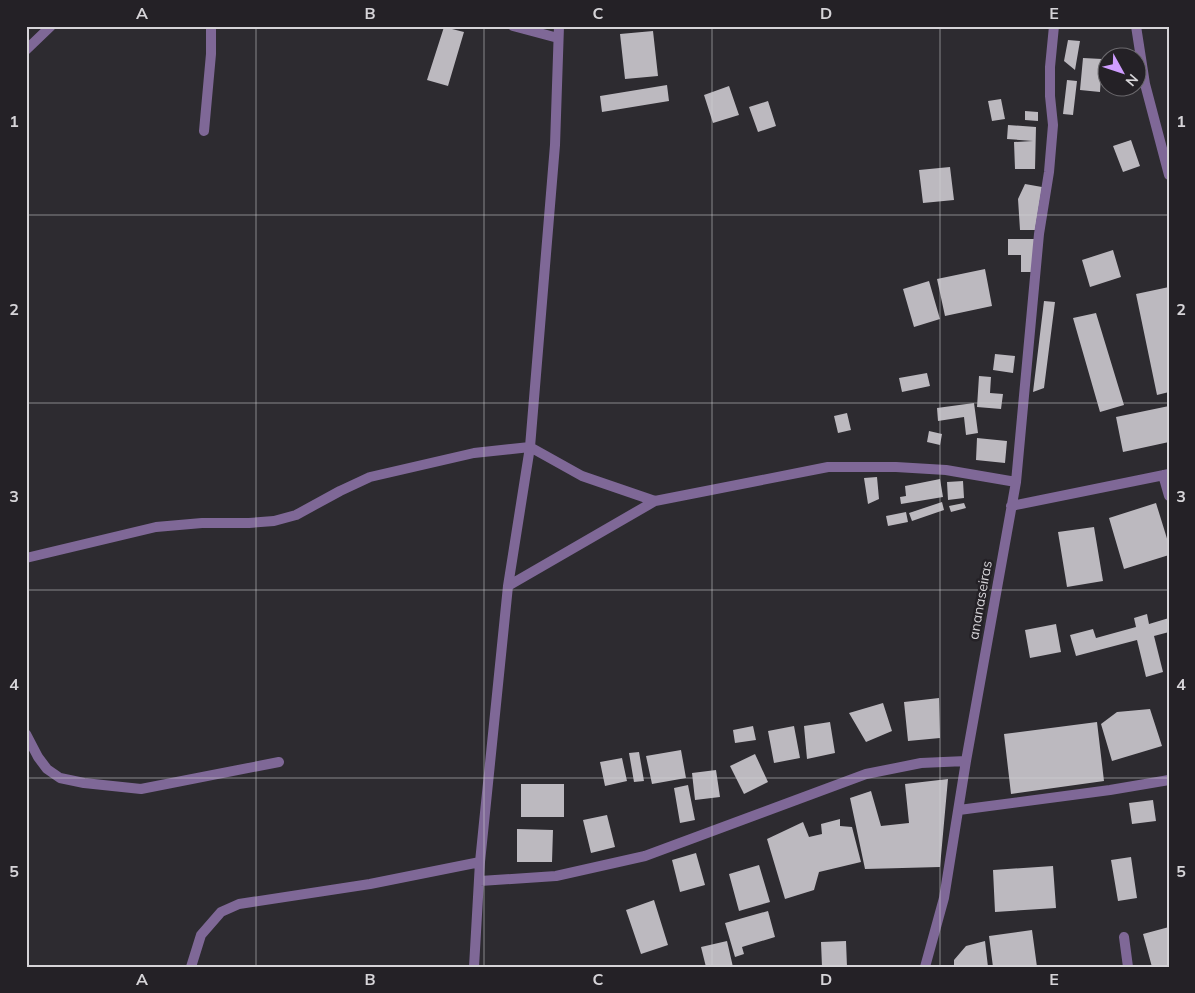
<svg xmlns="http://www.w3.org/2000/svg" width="1195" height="993" font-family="Mulish,sans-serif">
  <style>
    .building { fill: #bcb9bf }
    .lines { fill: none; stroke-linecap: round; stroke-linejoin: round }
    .minor { stroke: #7f6897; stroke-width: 10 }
    .grid { fill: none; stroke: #d6d4d8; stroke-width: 1; stroke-opacity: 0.55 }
    .labels { text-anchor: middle; stroke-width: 5; stroke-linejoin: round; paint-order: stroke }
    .street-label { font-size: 14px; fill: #d6d4d8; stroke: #242126 }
    .neatline { fill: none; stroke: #d6d4d8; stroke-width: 2 }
    .grid-label { font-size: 16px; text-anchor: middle; font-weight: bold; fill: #d6d4d8 }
  </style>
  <rect width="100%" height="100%" fill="#2d2b30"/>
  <path class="building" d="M 444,27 L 464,32 L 448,86 L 427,80 Z
    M 653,31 L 658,76 L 625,79 L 620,34 Z
    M 1068,40 L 1080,41 L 1075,70 L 1064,61 Z
    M 1083,58 L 1102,59 L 1100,92 L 1080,90 Z
    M 1067,80 L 1077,81 L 1073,115 L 1063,114 Z
    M 667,85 L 669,101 L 602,112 L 600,96 Z
    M 729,86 L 739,115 L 713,123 L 704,95 Z
    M 1001,99 L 1005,119 L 992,121 L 988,101 Z
    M 768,101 L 776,126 L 758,132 L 749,107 Z
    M 1025,111 L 1038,112 L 1038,121 L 1025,120 Z
    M 1008,125 L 1036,127 L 1035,169 L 1015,169 L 1014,142 L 1033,141 L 1007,139 Z
    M 1131,140 L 1140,166 L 1123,172 L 1113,146 Z
    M 950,167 L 954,200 L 923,203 L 919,170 Z
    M 1025,184 L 1042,187 L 1035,230 L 1020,230 L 1018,199 Z
    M 1008,239 L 1034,239 L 1034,272 L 1021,272 L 1021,255 L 1008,255 Z
    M 1113,250 L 1121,277 L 1090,287 L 1082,260 Z
    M 985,269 L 992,306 L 945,316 L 937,279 Z
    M 929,281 L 940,319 L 914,327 L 903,289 Z
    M 1169,287 L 1169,392 L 1157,395 L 1136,294 Z
    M 1044,301 L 1055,302 L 1044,388 L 1033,392 Z
    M 1096,313 L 1124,405 L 1100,412 L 1073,318 Z
    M 995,354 L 1015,356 L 1013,373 L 993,370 Z
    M 927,373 L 930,386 L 902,392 L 899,378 Z
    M 979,376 L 991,377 L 990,393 L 1003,394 L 1001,409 L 977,407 Z
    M 974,403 L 978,433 L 966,435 L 964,417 L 938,421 L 937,408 Z
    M 1169,406 L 1169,442 L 1123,452 L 1116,417 Z
    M 847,413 L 851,430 L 838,433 L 834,416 Z
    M 929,431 L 942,434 L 940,445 L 927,442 Z
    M 977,438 L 1007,441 L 1005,463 L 976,460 Z
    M 877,477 L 879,499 L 868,504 L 864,478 Z
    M 940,479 L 943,497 L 901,504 L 900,497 L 906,496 L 905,486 Z
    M 963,481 L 964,498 L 948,500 L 947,482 Z
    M 942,502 L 944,510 L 912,521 L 909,513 Z
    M 964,503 L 966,508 L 951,512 L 949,506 Z
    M 1156,503 L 1169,545 L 1169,555 L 1124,569 L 1109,518 Z
    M 906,512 L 908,522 L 888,526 L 886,516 Z
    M 1094,527 L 1103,581 L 1067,587 L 1058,532 Z
    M 1147,614 L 1149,624 L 1169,618 L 1169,632 L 1154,636 L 1163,672 L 1146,677 L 1137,640 L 1076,656 L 1070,635 L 1093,629 L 1096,638 L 1136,627 L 1134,618 Z
    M 1056,624 L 1061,652 L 1030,658 L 1025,630 Z
    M 939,698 L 940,738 L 908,741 L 904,702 Z
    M 883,703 L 892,731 L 866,742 L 849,713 Z
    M 1150,709 L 1162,746 L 1112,761 L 1101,724 L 1117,712 Z
    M 830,722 L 835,753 L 807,759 L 804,726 Z
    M 1097,722 L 1104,781 L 1011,794 L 1004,734 Z
    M 753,726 L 756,740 L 735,743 L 733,730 Z
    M 794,726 L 800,758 L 774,763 L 768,731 Z
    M 681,750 L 686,778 L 652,784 L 646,756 Z
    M 639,752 L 644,781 L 634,782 L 629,753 Z
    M 755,754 L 768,782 L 744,794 L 730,766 Z
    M 622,758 L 627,781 L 605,786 L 600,762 Z
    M 716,770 L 720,797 L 695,800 L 692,773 Z
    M 948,779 L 940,867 L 865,869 L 850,798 L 871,791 L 881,826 L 909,823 L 905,784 Z
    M 521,784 L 564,784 L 564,817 L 521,817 Z
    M 688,785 L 695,820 L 680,823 L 674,788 Z
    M 1153,800 L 1156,821 L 1132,824 L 1129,803 Z
    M 607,815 L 615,847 L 591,853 L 583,820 Z
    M 840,819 L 840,826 L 852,827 L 861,862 L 819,872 L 814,890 L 785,899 L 767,839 L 803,822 L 809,837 L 822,834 L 821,824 Z
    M 517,829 L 553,830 L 552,862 L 517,862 Z
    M 696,853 L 705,885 L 680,892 L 672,860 Z
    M 1131,857 L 1137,898 L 1118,901 L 1111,860 Z
    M 759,865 L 770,902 L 739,911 L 729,874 Z
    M 1053,866 L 1056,908 L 995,912 L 993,870 Z
    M 654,900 L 668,945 L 641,954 L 626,910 Z
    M 768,911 L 775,937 L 742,947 L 744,954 L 735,957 L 725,923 Z
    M 1169,927 L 1169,967 L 1152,967 L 1143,934 Z
    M 1032,930 L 1037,967 L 993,967 L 989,936 Z
    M 727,941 L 733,967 L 706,967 L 701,947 Z
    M 846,941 L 847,967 L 822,967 L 821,942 Z
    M 985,941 L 988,967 L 954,967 L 954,960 L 966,946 Z"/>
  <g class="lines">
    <path class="minor" d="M 513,26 L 558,38
      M 1136,26 L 1145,84 L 1169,175
      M 26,50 L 51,26
      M 204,131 L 211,54 L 211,26
      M 1163,475 L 1169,496
      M 1011,506 L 1169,474
      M 26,558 L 156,527 L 202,523 L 249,523 L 274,521 L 296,515 L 340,491 L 370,477 L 474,453 L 530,447 L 582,476 L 655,501
      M 508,586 L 655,501 L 828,467 L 896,467 L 946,470 L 1016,482
      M 26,734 L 38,757 L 47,769 L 60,778 L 84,783 L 141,789 L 279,762
      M 959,810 L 1110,790 L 1169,780
      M 480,881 L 556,876 L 645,856 L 866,774 L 921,763 L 966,761
      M 1124,937 L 1128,967
      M 191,967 L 201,935 L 221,912 L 239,904 L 370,884 L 480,862
      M 474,967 L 480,862 L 508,586 L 530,447 L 555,145 L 559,26
      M 925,967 L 944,898 L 966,761 L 1016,482 L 1039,234 L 1049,172 L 1053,125 L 1050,96 L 1050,67 L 1054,26"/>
  </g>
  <path class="grid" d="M 256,26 L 256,967M 484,26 L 484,967M 712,26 L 712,967M 940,26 L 940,967M 26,215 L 1169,215M 26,403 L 1169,403M 26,590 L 1169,590M 26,778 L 1169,778"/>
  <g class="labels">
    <g class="street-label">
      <text transform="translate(980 600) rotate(-80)" y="5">ananaseiras</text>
    </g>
  </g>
  <rect width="1195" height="993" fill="none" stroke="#242126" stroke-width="55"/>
  <g transform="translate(1122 72) rotate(130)"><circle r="24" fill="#242126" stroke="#6b696d"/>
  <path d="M0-4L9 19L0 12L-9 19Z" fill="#cf9dff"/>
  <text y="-8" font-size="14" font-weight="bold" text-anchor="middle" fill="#d6d4d8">N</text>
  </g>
  <rect x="28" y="28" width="1140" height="938" class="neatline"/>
  <g class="grid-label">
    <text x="142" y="19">A</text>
    <text x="370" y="19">B</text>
    <text x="598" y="19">C</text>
    <text x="826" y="19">D</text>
    <text x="1054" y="19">E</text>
    <text x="14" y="127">1</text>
    <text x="1181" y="127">1</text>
    <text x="14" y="315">2</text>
    <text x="1181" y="315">2</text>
    <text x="14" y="502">3</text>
    <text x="1181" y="502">3</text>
    <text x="14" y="690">4</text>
    <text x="1181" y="690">4</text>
    <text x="14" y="877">5</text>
    <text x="1181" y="877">5</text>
    <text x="142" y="985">A</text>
    <text x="370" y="985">B</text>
    <text x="598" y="985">C</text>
    <text x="826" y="985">D</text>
    <text x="1054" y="985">E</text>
  </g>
</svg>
